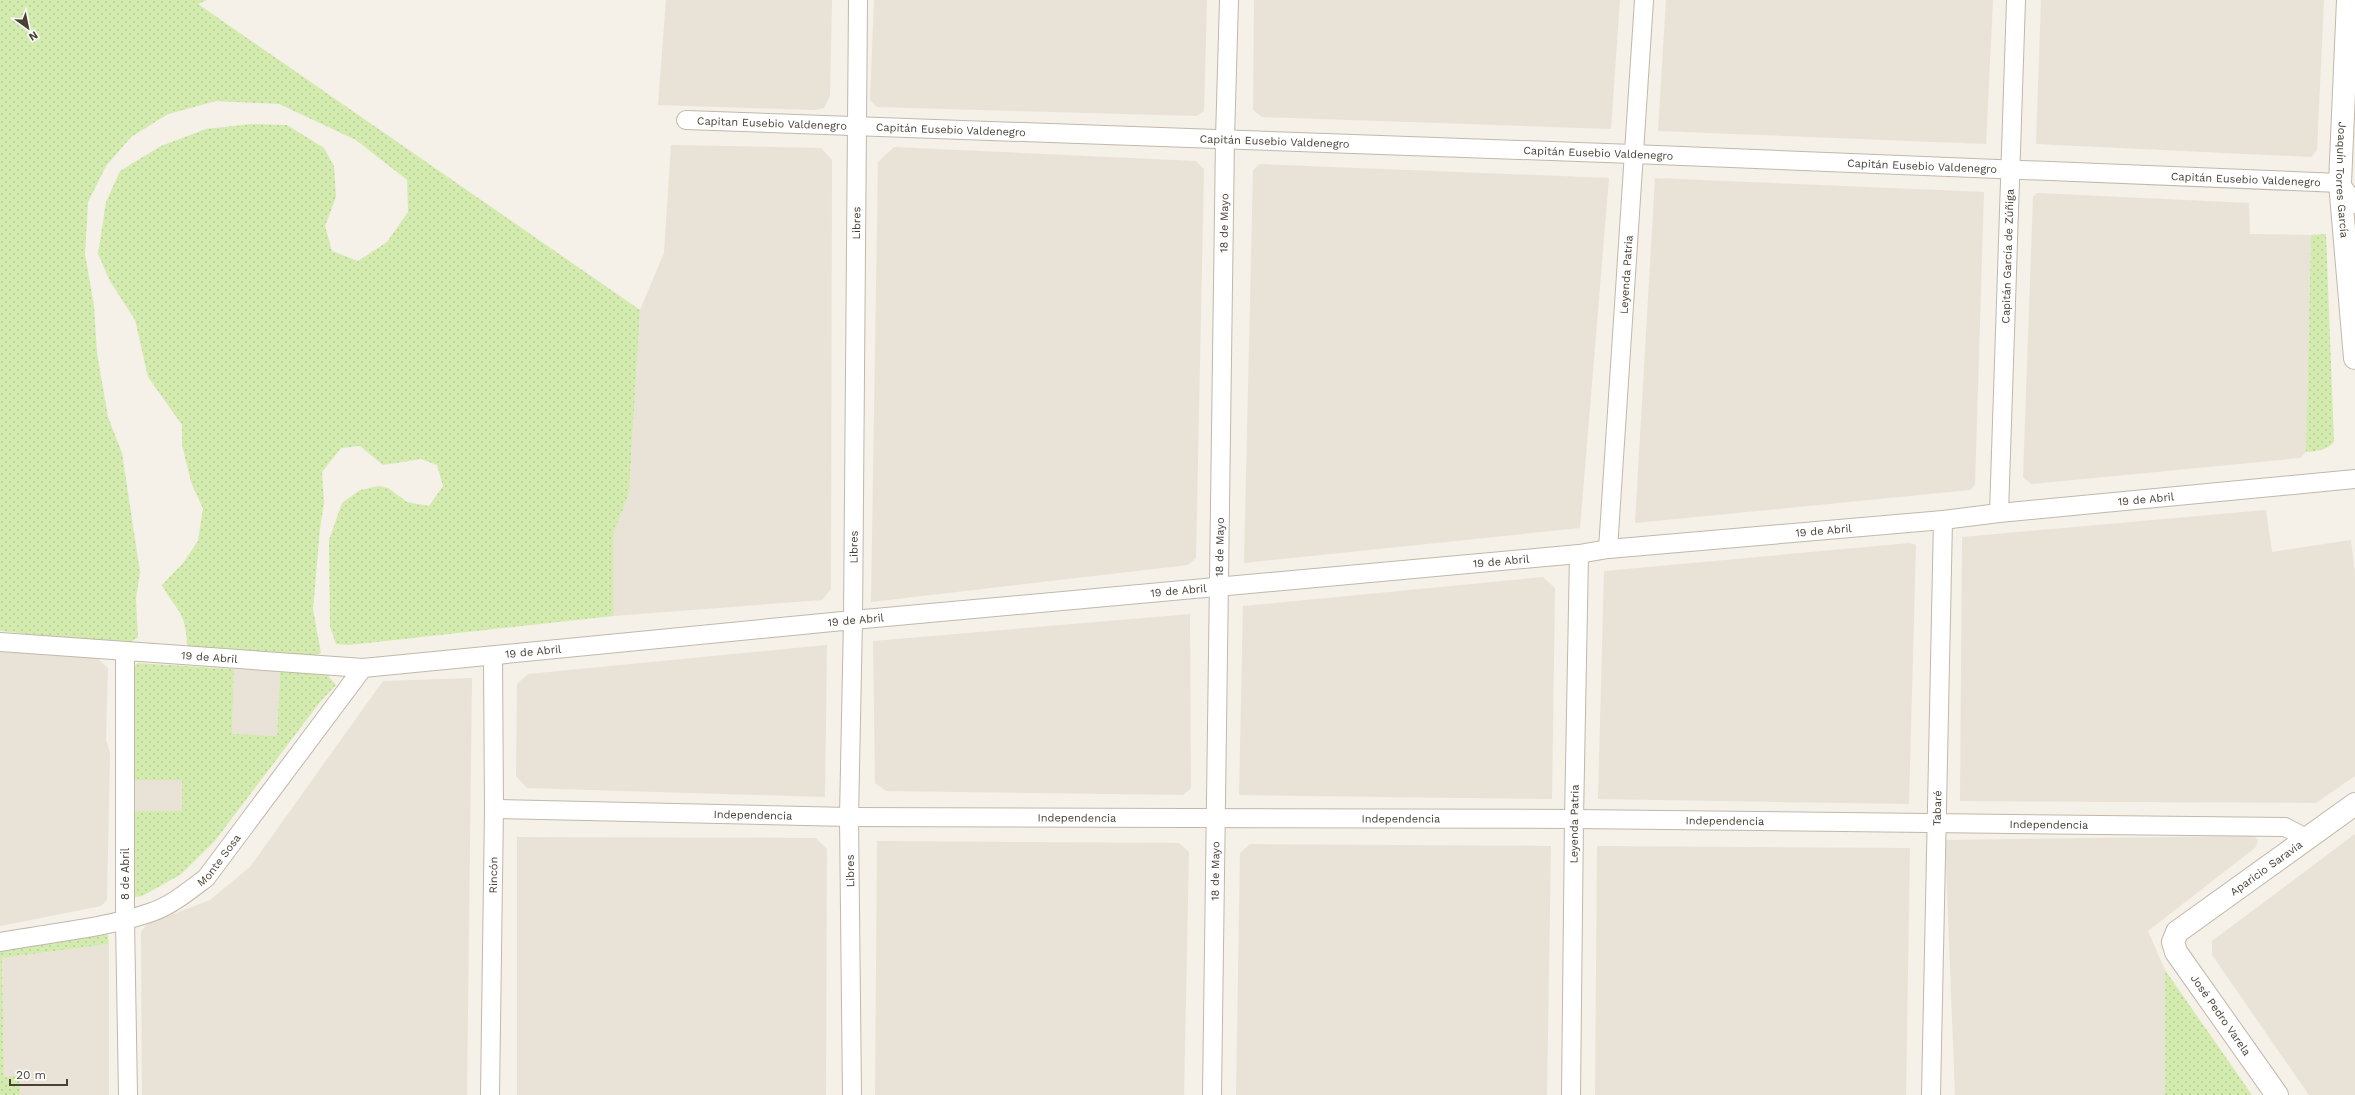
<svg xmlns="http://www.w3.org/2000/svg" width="2355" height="1095" font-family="'Work Sans',sans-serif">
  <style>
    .residential { fill: #e9e2d6 }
    .grass { fill: url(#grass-dots) }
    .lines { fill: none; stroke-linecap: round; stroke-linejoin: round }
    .minor-casing { stroke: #c1b8aa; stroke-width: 20 }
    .tertiary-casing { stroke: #c1b8aa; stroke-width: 24 }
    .minor { stroke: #fff; stroke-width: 18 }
    .tertiary { stroke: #fff; stroke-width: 22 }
    .labels { text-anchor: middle; stroke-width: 4; stroke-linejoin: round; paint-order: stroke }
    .street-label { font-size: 11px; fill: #494136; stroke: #fff }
  </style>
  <defs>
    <pattern id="grass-dots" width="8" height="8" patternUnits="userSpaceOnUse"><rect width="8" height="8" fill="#d3ebaf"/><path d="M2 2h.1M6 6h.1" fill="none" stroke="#b7cb97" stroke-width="1.8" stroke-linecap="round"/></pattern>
  </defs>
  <rect width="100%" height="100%" fill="#f5f0e8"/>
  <path class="residential" d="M 666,0 L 832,0 L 830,96 L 824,108 L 814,110 L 658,105 Z
    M 874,0 L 1207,0 L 1204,111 L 1197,116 L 877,107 L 870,100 Z
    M 1254,0 L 1620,0 L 1611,129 L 1262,117 L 1253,110 Z
    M 1666,0 L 1993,0 L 1986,144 L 1658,131 Z
    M 2041,0 L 2324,0 L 2317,150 L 2311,157 L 2036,144 Z
    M 671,145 L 821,148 L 832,160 L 831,589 L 822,600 L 613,616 L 613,535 L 629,493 L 640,310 L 664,253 Z
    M 894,147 L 1196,161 L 1204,169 L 1196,558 L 1188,565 L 871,602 L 878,162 Z
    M 1260,164 L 1609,178 L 1580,528 L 1244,563 L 1253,170 Z
    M 1655,178 L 1984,192 L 1975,485 L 1970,490 L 1635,523 Z
    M 2037,193 L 2249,203 L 2250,234 L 2311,235 L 2306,452 L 2300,458 L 2031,484 L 2023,477 L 2033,197 Z
    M 2266,510 L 2272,552 L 2351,540 L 2355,574 L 2355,776 L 2316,803 L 1960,801 L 1962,537 Z
    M 1910,543 L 1916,545 L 1909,804 L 1598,799 L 1604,571 Z
    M 1543,577 L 1555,588 L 1552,799 L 1239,795 L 1243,606 Z
    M 1190,614 L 1191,788 L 1183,795 L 886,791 L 875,783 L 873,641 Z
    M 827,645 L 825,797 L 527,788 L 516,776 L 517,684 L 528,674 Z
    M 0,648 L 86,656 L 98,659 L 108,668 L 106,740 L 110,753 L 107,900 L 101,906 L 0,926 Z
    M 234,669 L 280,671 L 277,736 L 232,735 Z
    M 472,678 L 467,1095 L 142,1095 L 141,932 L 147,924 L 210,900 L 250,867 L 383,681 Z
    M 123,780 L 182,780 L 182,811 L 123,811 Z
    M 2355,834 L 2355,1095 L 2309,1095 L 2212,955 L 2212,941 Z
    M 2254,836 L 2258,841 L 2256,847 L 2148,931 L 2165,970 L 2165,1095 L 1955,1095 L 1945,840 Z
    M 517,837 L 816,838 L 827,849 L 826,1095 L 517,1095 Z
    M 877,841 L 1179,843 L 1189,852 L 1184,1095 L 875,1095 Z
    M 1250,844 L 1551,846 L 1547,1095 L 1236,1095 L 1240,853 Z
    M 1597,846 L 1910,848 L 1906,1095 L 1595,1095 Z
    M 109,944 L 109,1095 L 20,1095 L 20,1075 L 4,1077 L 2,958 Z"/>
  <path class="grass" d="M 0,0 L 207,0 L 198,4 L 640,310 L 629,493 L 613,535 L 613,616 L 349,645 L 336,644 L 330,626 L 329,540 L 342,503 L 360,490 L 379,486 L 388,488 L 407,502 L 429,506 L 443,486 L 437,465 L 421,459 L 383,465 L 360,446 L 341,448 L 322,472 L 324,503 L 320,528 L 313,609 L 321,653 L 300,660 L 198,652 L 187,646 C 186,610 177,613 162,585 L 183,563 L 198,541 L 203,509 L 191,482 L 182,445 L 182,425 L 148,377 L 135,320 L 110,281 L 98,254 L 106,202 L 120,171 L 161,146 L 206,129 L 251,124 L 287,125 L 324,148 L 334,166 L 336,197 L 325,226 L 332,251 L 358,261 L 387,242 L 408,212 L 407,180 L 356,140 L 279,104 L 216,101 L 168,114 L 131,137 L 106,166 L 88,202 L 85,254 L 94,306 L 97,353 L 108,417 L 122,453 L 140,572 L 136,599 L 138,637 L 127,645 L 0,631 Z
    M 2326,234 L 2334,442 C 2326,451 2316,451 2306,452 L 2311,235 Z
    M 138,663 L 234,669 L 232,734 L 277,736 L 280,671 L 326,673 L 336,685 L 320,702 L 214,842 L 180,875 L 142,896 L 125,899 L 123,811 L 182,811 L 182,780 L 123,780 L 125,672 Z
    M 107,930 L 109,944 L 2,958 L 4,1077 L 20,1075 L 20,1095 L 0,1095 L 0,942 Z
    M 2165,970 L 2252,1095 L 2165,1095 Z"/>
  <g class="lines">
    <defs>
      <g id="minor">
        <path id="s1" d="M 686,120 L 1633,154 L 2340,183 L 2355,204"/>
        <path id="s2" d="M 1999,513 L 2016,0"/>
        <path id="s3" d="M 1608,549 L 1644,0"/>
        <path id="s4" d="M 0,642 L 363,668 L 853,620 L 1579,554 L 1608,549 L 1943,520 L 1999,513 L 2355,479"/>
        <path d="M 125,652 L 125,920 L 128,1095"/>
        <path id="s5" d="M 494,809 L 849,817 L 1574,819 L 2285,827 L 2306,838"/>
        <path id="s6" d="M 0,942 C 48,933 107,928 152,912 C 172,905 190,890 206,878 L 363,668"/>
        <path id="s7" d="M 490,1095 L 494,809 L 493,656"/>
        <path id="s8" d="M 852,1095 L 849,817 L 853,620 L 858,0"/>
        <path id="s9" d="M 1212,1095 L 1225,138 L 1229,0"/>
        <path id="s10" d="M 1571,1095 L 1574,819 L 1579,554"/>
        <path id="s11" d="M 1931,1095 L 1943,520"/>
      </g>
      <g id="tertiary">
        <path id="s12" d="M 2348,0 L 2340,183 L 2355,358"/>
        <path id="s13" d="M 2277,1095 L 2176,952 L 2173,942 L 2177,932 L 2355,804"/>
      </g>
    </defs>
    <use href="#minor" class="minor-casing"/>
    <use href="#tertiary" class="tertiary-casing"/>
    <use href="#minor" class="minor"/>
    <use href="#tertiary" class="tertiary"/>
  </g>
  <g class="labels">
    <g class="street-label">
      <text dy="4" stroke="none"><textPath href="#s1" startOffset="86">Capitan Eusebio Valdenegro</textPath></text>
      <text dy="4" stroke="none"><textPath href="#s1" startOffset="265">Capitán Eusebio Valdenegro</textPath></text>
      <text dy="4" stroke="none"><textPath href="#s1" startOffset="589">Capitán Eusebio Valdenegro</textPath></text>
      <text dy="4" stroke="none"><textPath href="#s1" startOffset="913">Capitán Eusebio Valdenegro</textPath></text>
      <text dy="4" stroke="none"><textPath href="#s1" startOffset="1237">Capitán Eusebio Valdenegro</textPath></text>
      <text dy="4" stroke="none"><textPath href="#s1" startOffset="1561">Capitán Eusebio Valdenegro</textPath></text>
      <text dy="4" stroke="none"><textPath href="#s12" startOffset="180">Joaquín Torres García</textPath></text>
      <text dy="4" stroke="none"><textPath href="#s8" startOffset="872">Libres</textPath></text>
      <text dy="4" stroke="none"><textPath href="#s9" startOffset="872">18 de Mayo</textPath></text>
      <text dy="4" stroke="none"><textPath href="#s2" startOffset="257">Capitán García de Zúñiga</textPath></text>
      <text dy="4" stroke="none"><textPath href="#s3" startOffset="275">Leyenda Patria</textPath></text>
      <text dy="4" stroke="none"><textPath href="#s4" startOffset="2155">19 de Abril</textPath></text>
      <text dy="4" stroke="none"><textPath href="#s4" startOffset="1831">19 de Abril</textPath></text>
      <text dy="4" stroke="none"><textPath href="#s9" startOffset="548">18 de Mayo</textPath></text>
      <text dy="4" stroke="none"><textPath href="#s8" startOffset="548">Libres</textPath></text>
      <text dy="4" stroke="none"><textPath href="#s4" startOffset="1507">19 de Abril</textPath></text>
      <text dy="4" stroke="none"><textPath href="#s4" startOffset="1183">19 de Abril</textPath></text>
      <text dy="4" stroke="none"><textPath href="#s4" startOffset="859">19 de Abril</textPath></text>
      <text dy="4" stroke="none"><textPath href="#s4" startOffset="535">19 de Abril</textPath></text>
      <text dy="4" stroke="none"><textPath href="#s4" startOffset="210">19 de Abril</textPath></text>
      <text dy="4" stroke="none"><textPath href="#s11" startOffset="287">Tabaré</textPath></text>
      <text dy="4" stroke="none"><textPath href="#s5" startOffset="259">Independencia</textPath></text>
      <text dy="4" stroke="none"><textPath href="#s5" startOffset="583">Independencia</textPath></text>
      <text dy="4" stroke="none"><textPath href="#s5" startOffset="907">Independencia</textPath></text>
      <text dy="4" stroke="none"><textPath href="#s5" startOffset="1231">Independencia</textPath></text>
      <text dy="4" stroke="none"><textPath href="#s10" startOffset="271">Leyenda Patria</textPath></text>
      <text dy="4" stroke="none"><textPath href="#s5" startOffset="1555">Independencia</textPath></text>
      <text dy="4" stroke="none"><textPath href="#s6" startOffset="241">Monte Sosa</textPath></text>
      <text dy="4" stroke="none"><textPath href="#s13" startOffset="306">Aparicio Saravia</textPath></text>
      <text transform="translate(850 871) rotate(-91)" y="4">Libres</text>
      <text dy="4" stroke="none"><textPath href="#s9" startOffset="224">18 de Mayo</textPath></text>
      <text transform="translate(125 874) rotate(-90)" y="4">8 de Abril</text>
      <text dy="4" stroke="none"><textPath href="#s7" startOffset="220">Rincón</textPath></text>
      <text transform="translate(2221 1015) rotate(55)" y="4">José Pedro Varela</text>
    </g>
  </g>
  <g transform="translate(28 28) rotate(147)" stroke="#ffffff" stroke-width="3" paint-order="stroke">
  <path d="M0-3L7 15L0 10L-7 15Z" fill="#494136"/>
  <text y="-6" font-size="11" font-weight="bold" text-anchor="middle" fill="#494136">N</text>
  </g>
  <path d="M10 1079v6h57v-6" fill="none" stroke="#494136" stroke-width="2"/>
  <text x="16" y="1079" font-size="12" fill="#494136" stroke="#ffffff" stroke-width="3" paint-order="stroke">20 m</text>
</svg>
